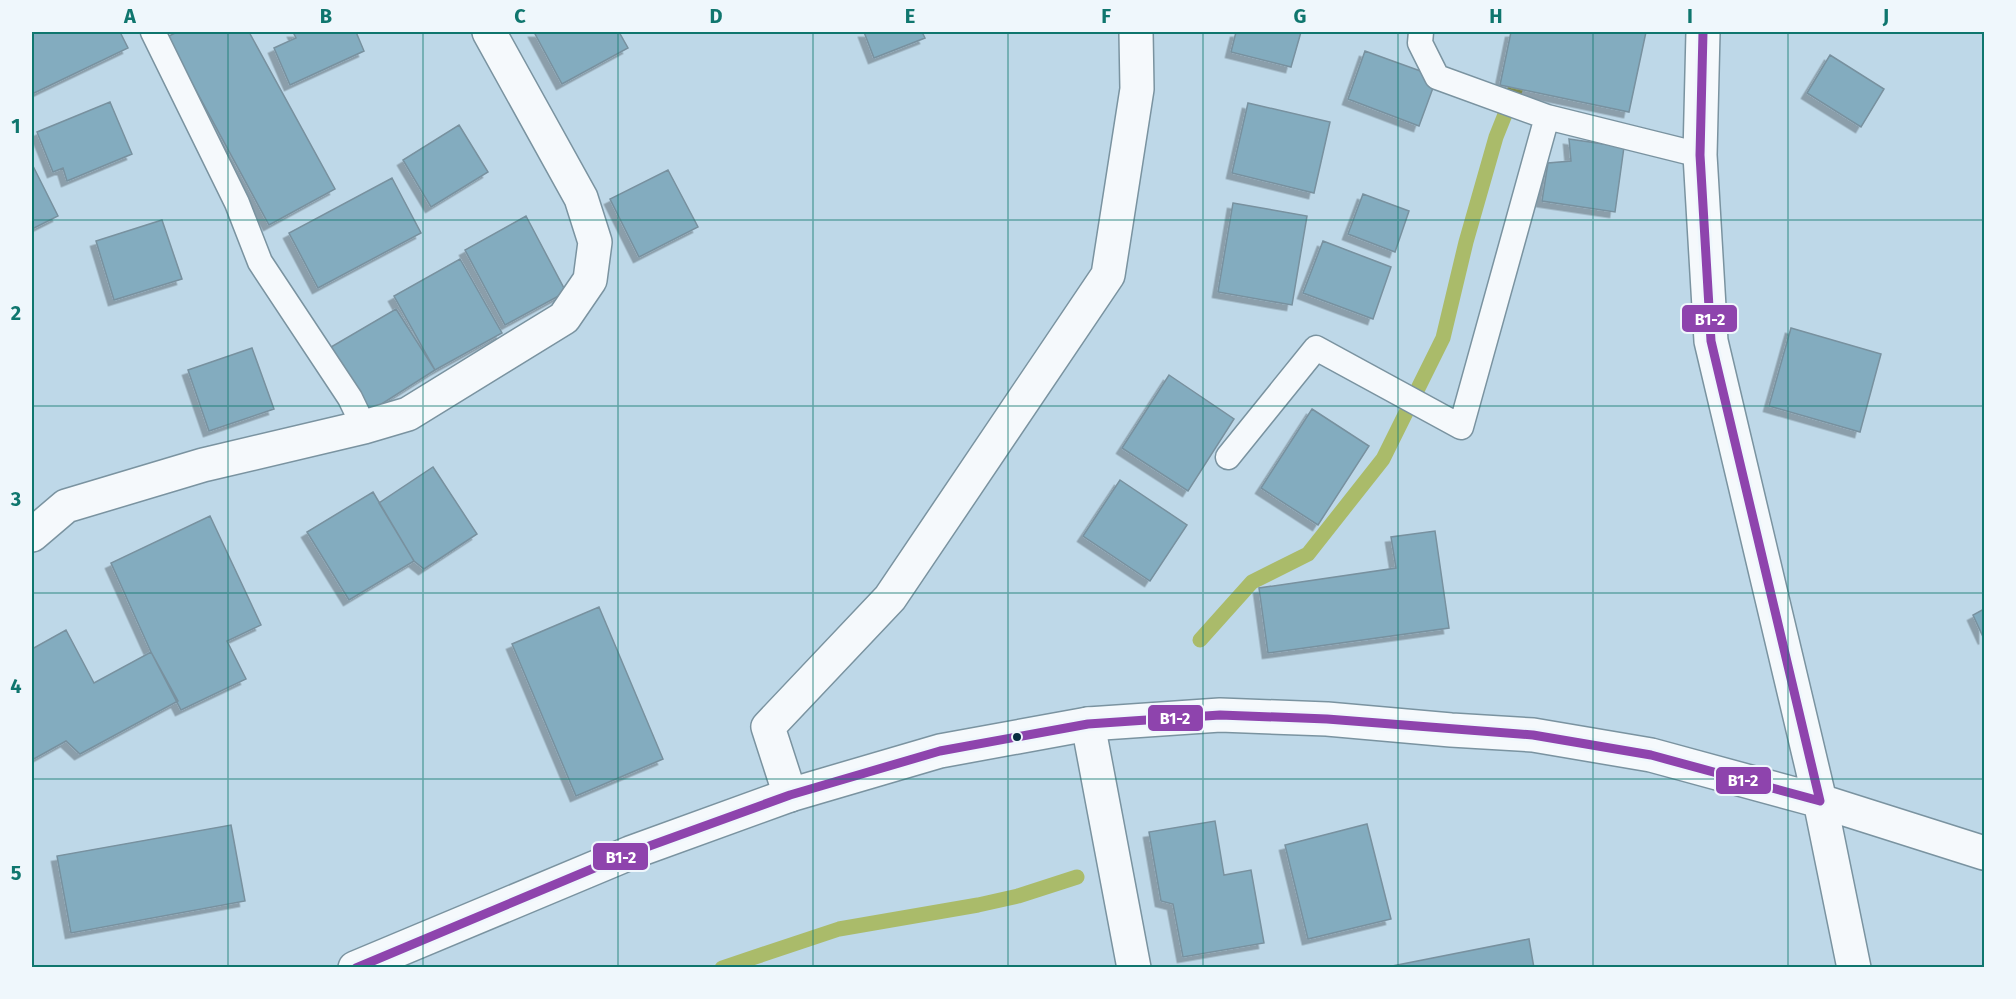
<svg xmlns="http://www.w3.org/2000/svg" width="2016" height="999" font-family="'Fira Sans',sans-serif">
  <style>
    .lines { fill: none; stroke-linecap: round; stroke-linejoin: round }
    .stream { stroke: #aabb6a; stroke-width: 15 }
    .building { fill: #83acbf; stroke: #78919f; stroke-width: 1.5; filter: url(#shadow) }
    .lane-casing { stroke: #7a93a0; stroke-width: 27 }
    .street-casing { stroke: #7a93a0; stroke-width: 36 }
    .secondary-casing { stroke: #7a93a0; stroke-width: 36 }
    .lane { stroke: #f5f9fc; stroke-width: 24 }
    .street { stroke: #f5f9fc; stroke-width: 33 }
    .secondary { stroke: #f5f9fc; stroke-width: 33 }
    .bus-1-casing { stroke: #eff7fc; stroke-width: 14 }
    .bus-1 { stroke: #8e44ad; stroke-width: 9 }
    .grid { fill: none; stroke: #0f766e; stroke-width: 1.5; stroke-opacity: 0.55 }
    .bus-dot { fill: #072e41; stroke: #eff7fc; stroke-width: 2 }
    .line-badge { stroke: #eff7fc; stroke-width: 2 }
    .badge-label { font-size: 16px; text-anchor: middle; font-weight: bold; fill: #fff }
    .neatline { fill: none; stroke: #0f766e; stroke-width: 2 }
    .grid-label { font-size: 20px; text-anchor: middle; font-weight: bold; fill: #0f766e }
  </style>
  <defs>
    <filter id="shadow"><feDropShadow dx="-5.5" dy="5.5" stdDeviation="0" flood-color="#0004"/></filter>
  </defs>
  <rect width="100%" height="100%" fill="#bed8e8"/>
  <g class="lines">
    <path class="stream" d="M 1200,640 L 1252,582 L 1308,554 L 1383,459 L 1443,338 L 1466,242 L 1496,137 L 1538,32
      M 722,968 L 839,929 L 978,905 L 1018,896 L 1077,877"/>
  </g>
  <path class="building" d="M 32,32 L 120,32 L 128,48 L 32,94 Z
    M 177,32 L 249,32 L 335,189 L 269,225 L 167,37 Z
    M 293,32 L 356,32 L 364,51 L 290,85 L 274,48 L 296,38 Z
    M 534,32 L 619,32 L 628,48 L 562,84 Z
    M 864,32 L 922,32 L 925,38 L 874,58 Z
    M 1236,32 L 1301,32 L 1291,67 L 1231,52 Z
    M 1511,32 L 1646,32 L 1629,112 L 1500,85 Z
    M 1365,51 L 1437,77 L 1419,126 L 1348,99 Z
    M 1830,55 L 1884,89 L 1861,127 L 1807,93 Z
    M 110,102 L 132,154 L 67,181 L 63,168 L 53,172 L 37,132 Z
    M 1248,103 L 1330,122 L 1314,193 L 1232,173 Z
    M 459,125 L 488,172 L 431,207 L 403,160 Z
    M 1569,139 L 1624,147 L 1615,212 L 1542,201 L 1548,163 L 1571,161 Z
    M 32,164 L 58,216 L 32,229 Z
    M 668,170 L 698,227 L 639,257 L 610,199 Z
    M 392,178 L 421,233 L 318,288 L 289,233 Z
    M 1363,194 L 1409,211 L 1395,252 L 1348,234 Z
    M 1233,203 L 1307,216 L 1292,305 L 1218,292 Z
    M 526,216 L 566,292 L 505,325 L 465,250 Z
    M 162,220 L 182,279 L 114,300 L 96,241 Z
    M 1323,241 L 1391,267 L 1373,319 L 1303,293 Z
    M 460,259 L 502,333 L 435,370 L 394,296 Z
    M 396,309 L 435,370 L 369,412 L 331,347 Z
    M 1791,328 L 1881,354 L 1860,432 L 1769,406 Z
    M 252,348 L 274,409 L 209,431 L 188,370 Z
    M 1169,375 L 1234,419 L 1188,491 L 1122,448 Z
    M 1312,409 L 1369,446 L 1318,525 L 1261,488 Z
    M 433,467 L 477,534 L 424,569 L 414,561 L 379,503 Z
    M 1120,480 L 1187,525 L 1150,581 L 1083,536 Z
    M 373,492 L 414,561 L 349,600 L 307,532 Z
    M 210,516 L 261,625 L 227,641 L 246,679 L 181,710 L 151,652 L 111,563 Z
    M 1435,531 L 1449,628 L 1268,653 L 1259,588 L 1396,568 L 1391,537 Z
    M 599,607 L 663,759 L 576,796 L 512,644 Z
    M 1984,609 L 1984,639 L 1973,615 Z
    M 66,630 L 94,683 L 151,652 L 178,701 L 80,754 L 66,741 L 32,760 L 32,649 Z
    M 1215,821 L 1224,875 L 1251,870 L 1264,943 L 1183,957 L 1173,904 L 1161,901 L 1149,832 Z
    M 1367,824 L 1391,919 L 1308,939 L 1285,845 Z
    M 231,825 L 245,901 L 71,933 L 57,856 Z
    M 1529,939 L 1534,968 L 1382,968 Z"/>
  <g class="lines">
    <defs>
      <path id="lane" d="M 153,32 L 237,203 L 260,262 L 350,398 L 364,427
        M 1421,32 L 1420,43 L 1437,77 L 1547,117
        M 1228,457 L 1316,348 L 1461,427 L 1547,117 L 1700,155"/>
      <path id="street" d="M 32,535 L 66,506 L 203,465 L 364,427 L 408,414 L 564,318 L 590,280 L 595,242 L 581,198 L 489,32
        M 1088,724 L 1134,968
        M 790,795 L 768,727 L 890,598 L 1108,275 L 1137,89 L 1136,32"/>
      <path id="secondary" d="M 1703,32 L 1700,155 L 1711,341 L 1820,801 L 1854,968
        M 355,968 L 630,853 L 790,795 L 940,751 L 1088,724 L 1220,715 L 1327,719 L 1451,730 L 1533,735 L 1651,755 L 1820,801 L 1984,853"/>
    </defs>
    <use href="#lane" class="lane-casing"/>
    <use href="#street" class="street-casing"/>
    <use href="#secondary" class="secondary-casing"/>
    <use href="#lane" class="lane"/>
    <use href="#street" class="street"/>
    <use href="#secondary" class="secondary"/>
    <defs>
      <path id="bus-1" d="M 356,968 L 630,853 L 790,795 L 940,751 L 1088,724 L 1220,715 L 1327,719 L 1533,735 L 1651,755 L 1820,801 L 1711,341 L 1700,155 L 1703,32"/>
    </defs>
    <use href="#bus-1" class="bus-1-casing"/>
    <use href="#bus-1" class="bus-1"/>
  </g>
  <path class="grid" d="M 228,32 L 228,968M 423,32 L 423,968M 618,32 L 618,968M 813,32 L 813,968M 1008,32 L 1008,968M 1203,32 L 1203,968M 1398,32 L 1398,968M 1593,32 L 1593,968M 1788,32 L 1788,968M 32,220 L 1984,220M 32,406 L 1984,406M 32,593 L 1984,593M 32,779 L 1984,779"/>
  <circle class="bus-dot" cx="1017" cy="737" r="5"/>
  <g class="line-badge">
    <rect x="1681" y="304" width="57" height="29" rx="6" fill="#8e44ad"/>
    <rect x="1147" y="704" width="57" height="28" rx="6" fill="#8e44ad"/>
    <rect x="1715" y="766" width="57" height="29" rx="6" fill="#8e44ad"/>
    <rect x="592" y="842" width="57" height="29" rx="6" fill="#8e44ad"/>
  </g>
  <g class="badge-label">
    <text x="1710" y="325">B1-2</text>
    <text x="1175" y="724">B1-2</text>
    <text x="1743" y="786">B1-2</text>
    <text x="621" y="863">B1-2</text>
  </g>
  <rect width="2016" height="999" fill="none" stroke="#eff7fc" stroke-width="66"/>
  <rect x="33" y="33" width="1950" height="933" class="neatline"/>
  <g class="grid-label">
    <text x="130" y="23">A</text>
    <text x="326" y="23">B</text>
    <text x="520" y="23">C</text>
    <text x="716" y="23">D</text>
    <text x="910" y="23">E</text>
    <text x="1106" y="23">F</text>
    <text x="1300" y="23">G</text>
    <text x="1496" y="23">H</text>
    <text x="1690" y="23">I</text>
    <text x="1886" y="23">J</text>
    <text x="16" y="133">1</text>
    <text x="16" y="320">2</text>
    <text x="16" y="506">3</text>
    <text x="16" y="693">4</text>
    <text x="16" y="880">5</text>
  </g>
</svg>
